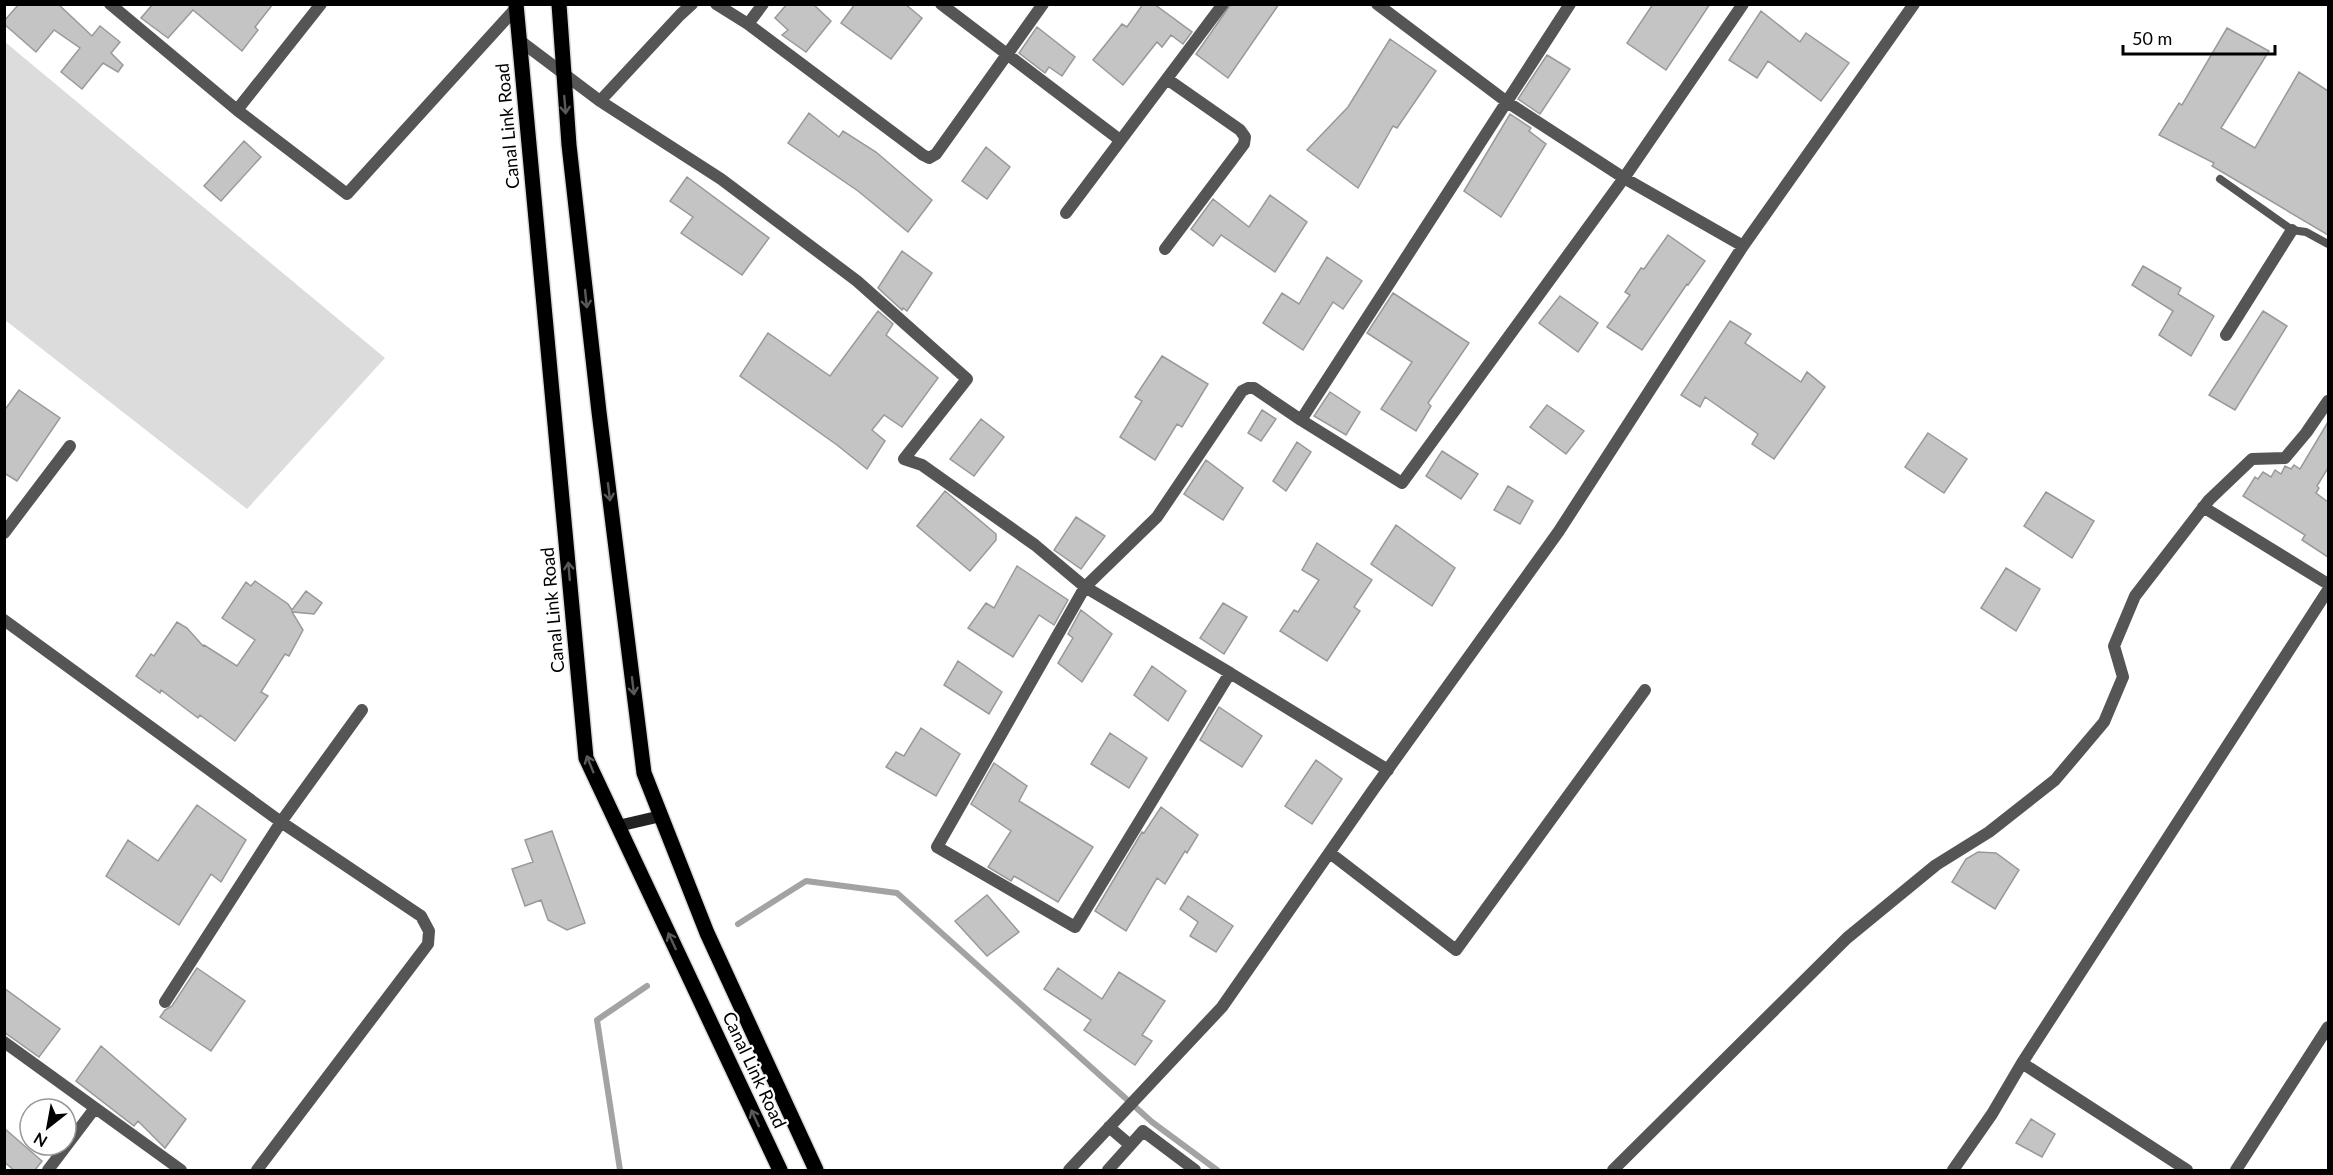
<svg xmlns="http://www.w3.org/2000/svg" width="2333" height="1175" font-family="Lato,sans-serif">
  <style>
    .green { fill: #dcdcdc }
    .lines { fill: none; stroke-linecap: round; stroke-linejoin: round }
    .stream { stroke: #a3a3a3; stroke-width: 6 }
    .building { fill: #c4c4c4; stroke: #999; stroke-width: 1.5 }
    .primary-casing { stroke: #dbdbdb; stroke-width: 18 }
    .service { stroke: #555; stroke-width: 8 }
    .minor { stroke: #555; stroke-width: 12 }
    .secondary { stroke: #222; stroke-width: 12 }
    .primary { stroke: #000; stroke-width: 15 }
    .oneway { stroke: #595959 }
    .labels { text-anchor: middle; stroke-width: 4.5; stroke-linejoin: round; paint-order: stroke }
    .street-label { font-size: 18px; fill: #000; stroke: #fff }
  </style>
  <rect width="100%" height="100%" fill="#fff"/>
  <path class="green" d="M 5,42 L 385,358 L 247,509 L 5,320 Z"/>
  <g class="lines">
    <path class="stream" d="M 738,924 L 806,881 L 897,893 L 1152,1122 L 1217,1170
      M 620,1170 L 597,1020 L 647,986"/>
  </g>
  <path class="building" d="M 19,4 L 58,4 L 92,36 L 100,26 L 120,42 L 111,53 L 123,65 L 118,72 L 103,63 L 82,89 L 61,72 L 80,48 L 54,30 L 36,52 L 4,24 L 4,21 Z
    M 153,4 L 273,4 L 255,27 L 258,30 L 242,51 L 193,10 L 168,38 L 141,18 Z
    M 787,4 L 813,4 L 831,21 L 806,52 L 782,35 L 788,30 L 775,18 Z
    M 855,4 L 905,4 L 922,18 L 891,59 L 841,23 Z
    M 1143,4 L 1154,4 L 1192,32 L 1183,44 L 1171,35 L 1162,47 L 1157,42 L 1123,85 L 1093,60 L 1122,24 L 1127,27 Z
    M 1231,4 L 1279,4 L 1228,78 L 1196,54 Z
    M 1653,4 L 1710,4 L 1666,70 L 1627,43 Z
    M 1761,11 L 1800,42 L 1806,33 L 1849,63 L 1821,101 L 1768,61 L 1757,78 L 1729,60 Z
    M 1037,27 L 1075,57 L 1062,76 L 1049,67 L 1045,73 L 1019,53 Z
    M 2227,28 L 2269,51 L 2221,128 L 2255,148 L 2299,72 L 2328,91 L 2328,235 L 2212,166 L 2214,163 L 2159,135 L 2179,103 L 2182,105 Z
    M 1390,39 L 1436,71 L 1397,128 L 1393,126 L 1358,188 L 1307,150 L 1348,107 Z
    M 1547,55 L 1570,69 L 1540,114 L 1518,99 Z
    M 809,113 L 839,137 L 843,131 L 876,152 L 932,200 L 908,232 L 858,191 L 788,143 Z
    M 1510,114 L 1531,128 L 1529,131 L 1546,144 L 1501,217 L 1464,191 Z
    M 244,141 L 261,157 L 221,201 L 204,186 Z
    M 986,147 L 1010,167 L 987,199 L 962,181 Z
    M 687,177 L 769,238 L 742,275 L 681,233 L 693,217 L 670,201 Z
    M 1270,195 L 1307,222 L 1275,272 L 1221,235 L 1213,246 L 1191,229 L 1213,199 L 1249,227 Z
    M 1668,235 L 1705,261 L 1688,285 L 1687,284 L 1642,350 L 1607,327 L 1630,295 L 1625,292 L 1641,268 L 1644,269 Z
    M 902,251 L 932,273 L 907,311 L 903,308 L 902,310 L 878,288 Z
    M 1327,257 L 1362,281 L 1343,309 L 1333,302 L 1303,350 L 1263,323 L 1282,293 L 1299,304 Z
    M 2143,266 L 2181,288 L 2178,294 L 2214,316 L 2191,356 L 2159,335 L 2173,311 L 2132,285 Z
    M 1393,293 L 1469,343 L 1428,403 L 1431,406 L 1416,431 L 1381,409 L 1412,362 L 1367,333 Z
    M 1560,296 L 1598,323 L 1578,352 L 1539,323 Z
    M 878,311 L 893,324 L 886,335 L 938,378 L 902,427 L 884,415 L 872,430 L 885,441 L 867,469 L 837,445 L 740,376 L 768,333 L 830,376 Z
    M 2263,311 L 2287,326 L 2235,410 L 2209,395 Z
    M 1730,321 L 1751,334 L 1745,343 L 1801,382 L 1807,372 L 1825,387 L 1774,459 L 1752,444 L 1758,434 L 1705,397 L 1700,407 L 1681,395 Z
    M 1162,356 L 1208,384 L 1182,427 L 1177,424 L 1155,460 L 1120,437 L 1142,401 L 1135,397 Z
    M 19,390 L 60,418 L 17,481 L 4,473 L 4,411 Z
    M 1330,392 L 1360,412 L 1346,435 L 1314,416 Z
    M 1547,405 L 1584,431 L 1566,454 L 1530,427 Z
    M 1262,410 L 1276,419 L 1261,441 L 1248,433 Z
    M 981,419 L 1004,437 L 974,476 L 950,459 Z
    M 2328,422 L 2328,468 L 2317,486 L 2319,488 L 2316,493 L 2328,502 L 2328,557 L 2302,540 L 2305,535 L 2243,496 L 2255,477 L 2258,479 L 2263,472 L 2271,477 L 2275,470 L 2281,474 L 2285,466 L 2291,469 L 2294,465 L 2300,469 Z
    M 1928,433 L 1967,459 L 1944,493 L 1905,467 Z
    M 1297,442 L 1311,452 L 1286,491 L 1273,481 Z
    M 1442,451 L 1478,474 L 1461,499 L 1426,476 Z
    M 1206,460 L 1243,488 L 1223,520 L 1184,494 Z
    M 1508,486 L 1533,501 L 1520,524 L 1494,510 Z
    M 945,491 L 996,534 L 996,540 L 970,571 L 917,526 Z
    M 2046,492 L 2094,521 L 2072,558 L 2024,526 Z
    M 1076,517 L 1105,536 L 1081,569 L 1054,550 Z
    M 1396,525 L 1455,568 L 1432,606 L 1371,564 Z
    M 1317,543 L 1372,580 L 1354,607 L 1360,611 L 1327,661 L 1280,631 L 1294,610 L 1298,612 L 1319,580 L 1302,570 Z
    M 1017,566 L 1068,600 L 1054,625 L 1039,615 L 1013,657 L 968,628 L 986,603 L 994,608 Z
    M 2006,568 L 2040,589 L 2016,631 L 1981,608 Z
    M 255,581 L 288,604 L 292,610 L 306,591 L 322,603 L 314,614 L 292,612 L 303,630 L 289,656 L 285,654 L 261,692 L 268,696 L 235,741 L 200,715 L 198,718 L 161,690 L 160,693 L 136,676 L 151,654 L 154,656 L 177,622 L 187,628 L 203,646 L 204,645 L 237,666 L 255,640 L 222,618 L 246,582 L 251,586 Z
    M 1223,603 L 1247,617 L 1224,654 L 1200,638 Z
    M 1081,610 L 1112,634 L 1082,682 L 1058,663 L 1073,638 L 1068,634 Z
    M 958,661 L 1002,692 L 989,714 L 944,685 Z
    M 1152,666 L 1186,691 L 1168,721 L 1134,695 Z
    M 1219,707 L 1262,736 L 1242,767 L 1200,740 Z
    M 921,728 L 960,754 L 936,796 L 886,767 L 896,752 L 904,756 Z
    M 1110,733 L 1147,758 L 1129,788 L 1091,764 Z
    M 1316,760 L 1342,779 L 1312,824 L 1285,806 Z
    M 994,763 L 1027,786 L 1019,801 L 1093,847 L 1058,902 L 1014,876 L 1011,881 L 988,867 L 1011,831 L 971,804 Z
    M 197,805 L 246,840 L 221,882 L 211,874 L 179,925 L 106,876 L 128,840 L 158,861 Z
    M 1161,807 L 1198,835 L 1187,853 L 1185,851 L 1165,884 L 1157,878 L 1126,931 L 1095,911 L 1142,832 L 1144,833 Z
    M 552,831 L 585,923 L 567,930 L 548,920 L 541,900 L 525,906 L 512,869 L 533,862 L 525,840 Z
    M 1978,852 L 1996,853 L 2019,870 L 1995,909 L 1952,882 L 1966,859 Z
    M 987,895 L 1019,932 L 987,956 L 955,921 Z
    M 1188,896 L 1233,926 L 1216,952 L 1190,936 L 1198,922 L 1180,909 Z
    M 197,968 L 245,1001 L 211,1051 L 160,1017 L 165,1010 L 172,1006 Z
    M 1058,968 L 1102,999 L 1119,972 L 1165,1001 L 1142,1035 L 1152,1041 L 1135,1065 L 1084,1030 L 1091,1020 L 1044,989 Z
    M 4,988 L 60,1029 L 39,1057 L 4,1032 Z
    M 101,1046 L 186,1119 L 165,1148 L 138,1121 L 134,1126 L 76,1081 Z
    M 2031,1119 L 2055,1134 L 2042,1157 L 2016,1143 Z
    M 4,1128 L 42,1161 L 35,1170 L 14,1170 L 4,1162 Z"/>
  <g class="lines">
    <defs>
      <path id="primary" d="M 516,4 L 586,758 L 780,1170
        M 559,4 L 569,145 L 599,412 L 644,773 L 707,933 L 816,1170"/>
    </defs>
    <use href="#primary" class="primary-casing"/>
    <path class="service" d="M 2220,179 L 2292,230 L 2306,232 L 2328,244"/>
    <path class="minor" d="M 110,4 L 237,110 L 321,4
      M 716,4 L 748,24 L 923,155 L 929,158 L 936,154 L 1043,4
      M 941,4 L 1120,140
      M 1377,4 L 1507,102 L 1624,178 L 1743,246
      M 748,24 L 763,4
      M 519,40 L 600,101 L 721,179 L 857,281 L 967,379 L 904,459 L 922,465 L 1035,545 L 1085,587 L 1230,673 L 1075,927 L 937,847 L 1085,587 L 1157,517 L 1242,391 L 1248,388 L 1254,388 L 1301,420 L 1570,4
      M 600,101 L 680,15 L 692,4
      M 237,110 L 347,194 L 516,8
      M 1066,213 L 1223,4
      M 1165,249 L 1244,144 L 1245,137 L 1240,130 L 1167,79
      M 2226,335 L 2292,230
      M 1301,420 L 1402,483 L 1624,178 L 1743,4
      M 2203,507 L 2328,584
      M 4,533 L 70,446
      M 4,620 L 281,822 L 421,916 L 429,931 L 428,944 L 257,1170
      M 1230,673 L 1388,770
      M 1330,853 L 1456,950 L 1645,690
      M 165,1002 L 281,822 L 362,710
      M 4,1042 L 181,1170
      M 2022,1063 L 2187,1170
      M 1109,1127 L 1130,1145
      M 48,1170 L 95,1108
      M 1069,1170 L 1222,1007 L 1373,790 L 1559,531 L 1743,246 L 1914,4
      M 1108,1170 L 1143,1131 L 1195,1170
      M 1613,1170 L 1847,938 L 1936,865 L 1989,832 L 2055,780 L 2104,722 L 2123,677 L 2114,646 L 2135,596 L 2209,500 L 2252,459 L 2285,458 L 2306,433 L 2328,401
      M 1953,1170 L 1992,1114 L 2022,1063 L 2328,590
      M 2236,1170 L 2328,1027"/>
    <path class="secondary" d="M 618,826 L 661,816"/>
    <use href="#primary" class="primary"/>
  </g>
  <defs><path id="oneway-shaft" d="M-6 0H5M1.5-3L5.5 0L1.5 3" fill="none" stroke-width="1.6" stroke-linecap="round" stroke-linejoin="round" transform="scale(1.5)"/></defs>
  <g class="oneway">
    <use href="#oneway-shaft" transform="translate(565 105) rotate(85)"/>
    <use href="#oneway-shaft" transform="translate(586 299) rotate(84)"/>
    <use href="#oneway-shaft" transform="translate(609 492) rotate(83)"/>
    <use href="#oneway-shaft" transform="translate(569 571) rotate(-95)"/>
    <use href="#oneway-shaft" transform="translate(633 686) rotate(83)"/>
    <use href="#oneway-shaft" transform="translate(590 764) rotate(-112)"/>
    <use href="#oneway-shaft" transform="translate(672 941) rotate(-115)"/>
    <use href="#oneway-shaft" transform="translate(755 1118) rotate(-115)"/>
  </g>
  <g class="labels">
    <g class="street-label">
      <text transform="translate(508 126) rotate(-95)" y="6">Canal Link Road</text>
      <text transform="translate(553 610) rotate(-95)" y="6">Canal Link Road</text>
      <text transform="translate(754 1070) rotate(65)" y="6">Canal Link Road</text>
    </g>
  </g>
  <rect width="2333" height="1175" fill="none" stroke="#000000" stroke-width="12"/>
  <g transform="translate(48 1127) rotate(211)"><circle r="28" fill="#ffffff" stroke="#999999" stroke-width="1.5"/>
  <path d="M0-4.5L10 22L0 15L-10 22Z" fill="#000000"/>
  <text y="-9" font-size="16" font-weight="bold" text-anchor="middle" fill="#000000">N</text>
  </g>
  <path d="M2123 45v9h152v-9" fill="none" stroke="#000000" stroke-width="3"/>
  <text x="2132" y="45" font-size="18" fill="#000000" stroke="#ffffff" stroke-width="4.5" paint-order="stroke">50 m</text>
</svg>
